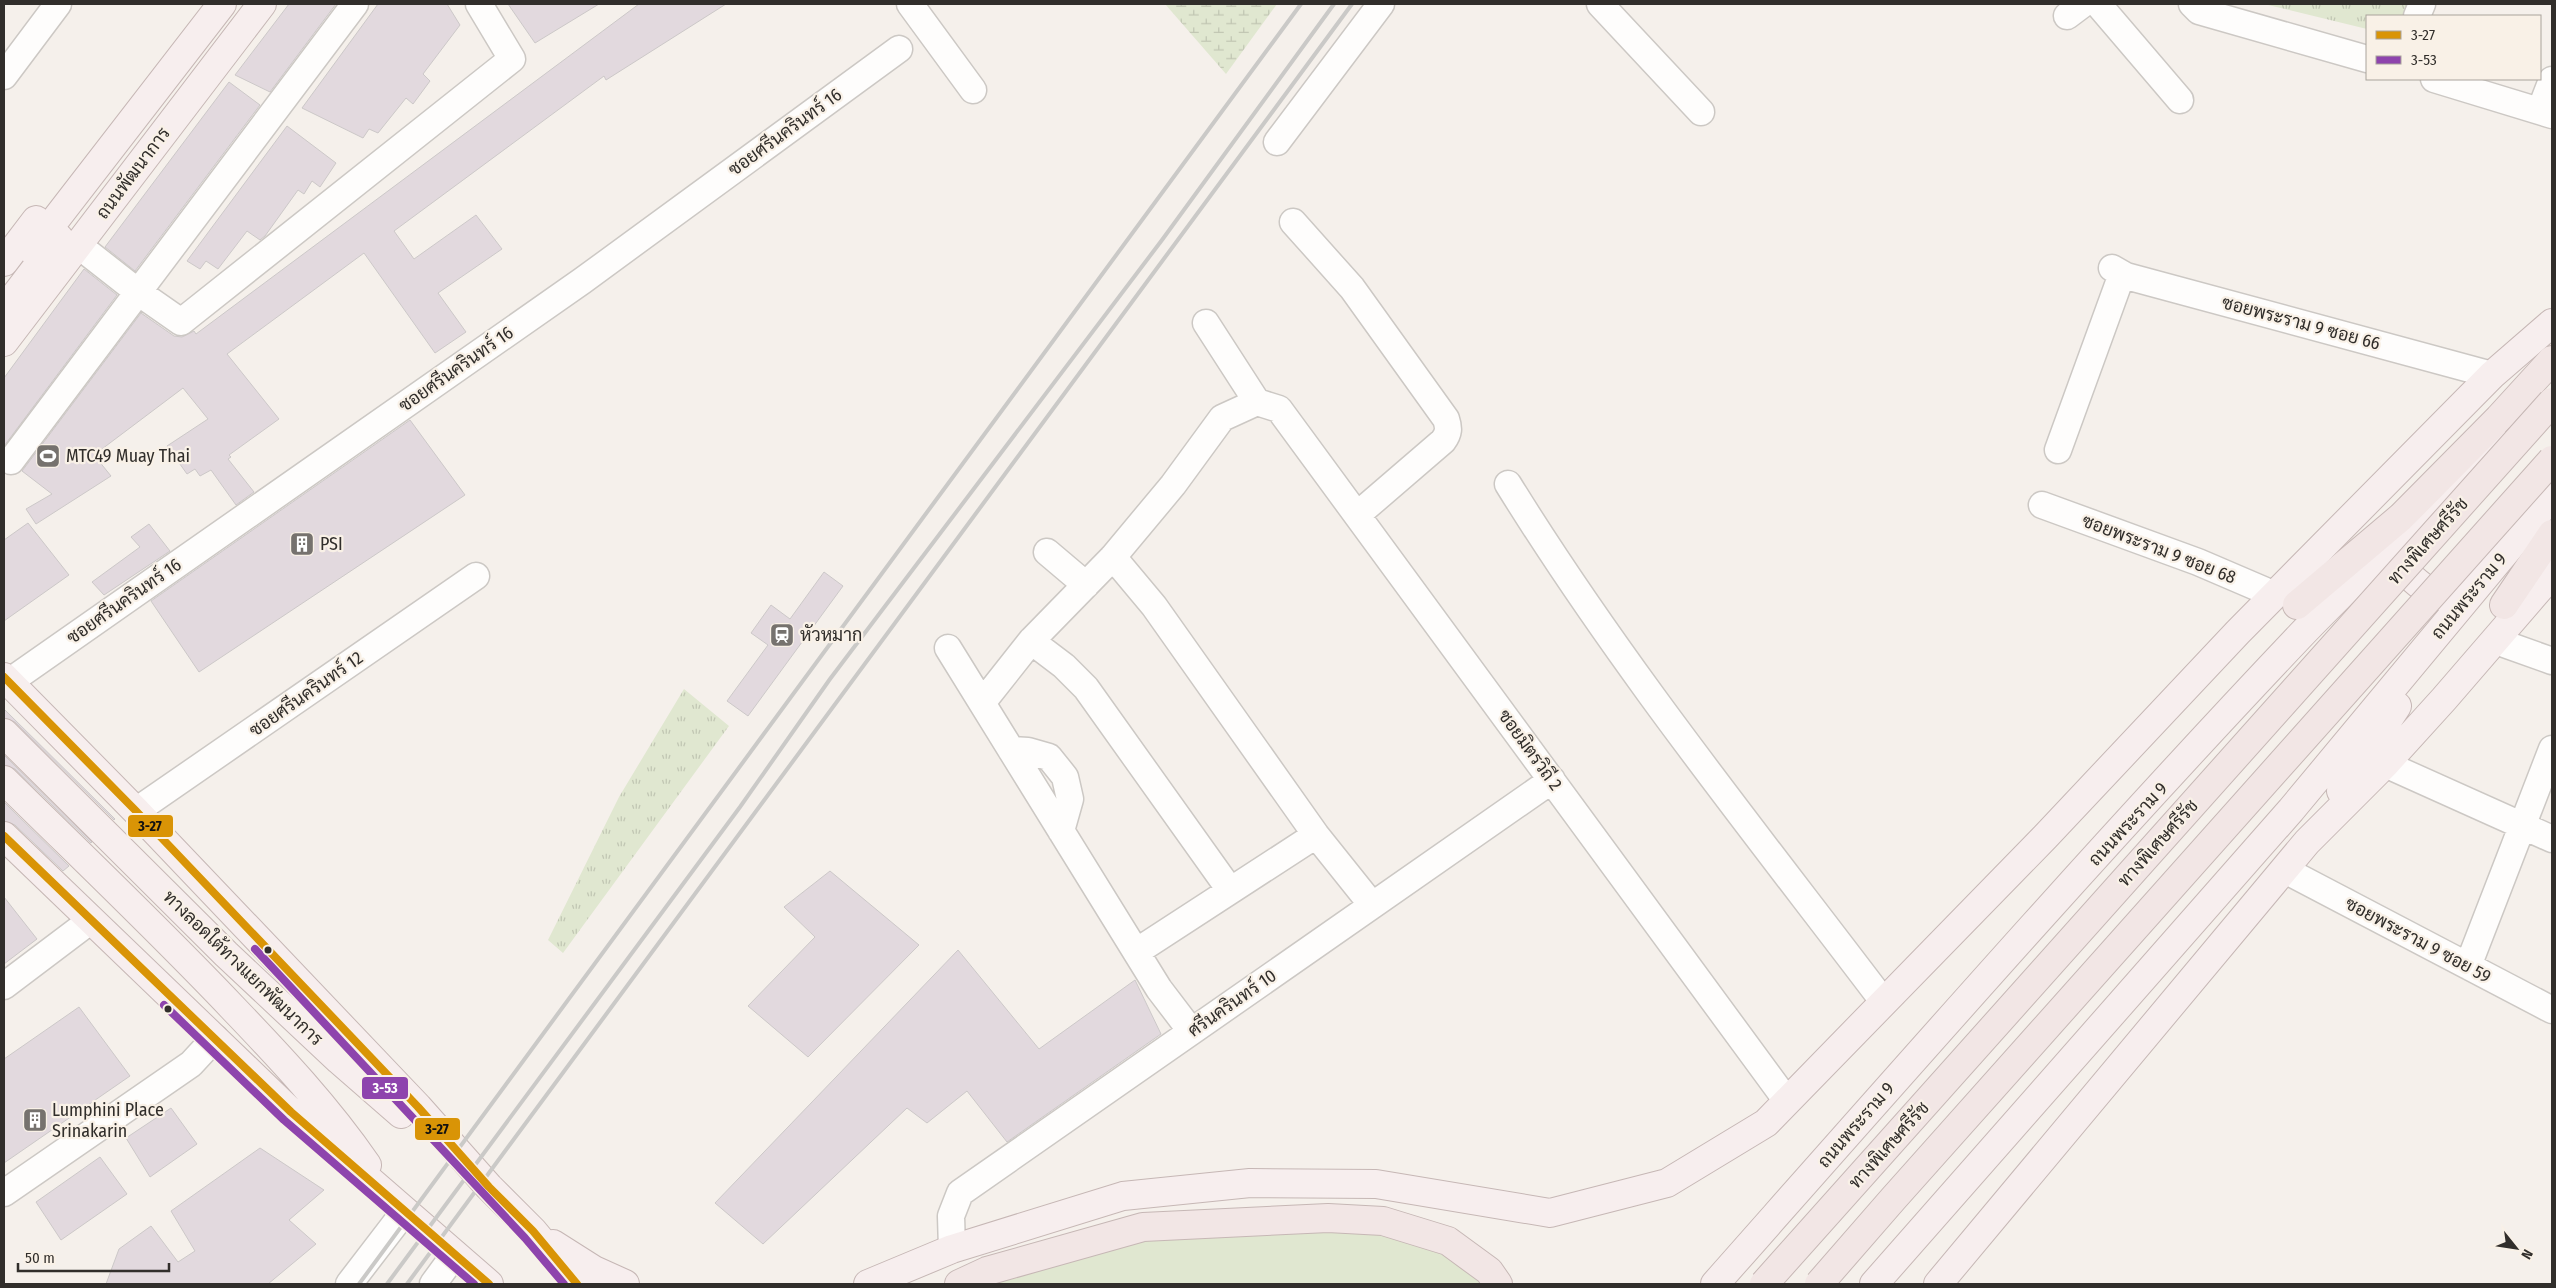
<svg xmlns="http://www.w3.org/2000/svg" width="2556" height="1288" font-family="'Fira Sans Condensed',Sarabun,sans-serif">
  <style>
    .grass { fill: url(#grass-tufts) }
    .wetland { fill: url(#wetland-marsh) }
    .park { fill: #e0e7d0 }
    .building { fill: #e2d9de; stroke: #ccc8c8 }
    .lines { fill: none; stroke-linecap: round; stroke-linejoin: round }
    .minor-casing { stroke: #ccc8c4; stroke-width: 29 }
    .major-casing { stroke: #c6b7b5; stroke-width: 30 }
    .highway-casing { stroke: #c6b7b5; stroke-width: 30 }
    .minor { stroke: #fefdfc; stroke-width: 26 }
    .major { stroke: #f7eeee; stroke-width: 28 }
    .highway { stroke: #f2e6e5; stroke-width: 28 }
    .rail { stroke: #cac9c7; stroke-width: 4 }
    .highway-bridge-casing { stroke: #c6b7b5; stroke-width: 30; stroke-linecap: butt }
    .highway-bridge { stroke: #f2e6e5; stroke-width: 28 }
    .bus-1-casing { stroke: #f9f1e7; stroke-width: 11 }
    .bus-2-casing { stroke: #f9f1e7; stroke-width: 11 }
    .bus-1 { stroke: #d99406; stroke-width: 8 }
    .bus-2 { stroke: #8e44ad; stroke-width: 8 }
    .bus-dot { fill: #312e2b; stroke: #f9f1e7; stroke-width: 2 }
    .labels { text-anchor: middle; stroke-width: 4.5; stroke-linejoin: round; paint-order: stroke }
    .street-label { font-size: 18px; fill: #312e2b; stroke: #f9f1e7 }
    .poi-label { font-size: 18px; fill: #312e2b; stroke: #f9f1e7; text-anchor: start }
    .line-badge { stroke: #f9f1e7; stroke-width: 2 }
    .badge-label { font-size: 14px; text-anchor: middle; font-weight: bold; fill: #fff }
    .pale-badge-label { font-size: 14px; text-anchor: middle; font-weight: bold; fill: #111 }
  </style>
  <defs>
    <pattern id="grass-tufts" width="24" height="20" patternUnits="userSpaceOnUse" patternTransform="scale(1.25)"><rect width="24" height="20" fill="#e0e7d0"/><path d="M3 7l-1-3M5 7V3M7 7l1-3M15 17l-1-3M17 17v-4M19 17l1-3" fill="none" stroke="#c1c6b3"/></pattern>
    <pattern id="wetland-marsh" width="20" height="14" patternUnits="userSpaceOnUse" patternTransform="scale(1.25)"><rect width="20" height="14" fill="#e0e7d0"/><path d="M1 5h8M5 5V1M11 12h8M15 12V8" fill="none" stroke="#c1c6b3"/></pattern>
  </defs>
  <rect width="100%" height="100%" fill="#f5f0eb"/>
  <path class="grass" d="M 2264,4 L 2409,4 L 2404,16 L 2367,16 L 2367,29 Z
    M 684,689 L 729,726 L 563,953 L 548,940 L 619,797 Z"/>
  <path class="wetland" d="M 1165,4 L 1277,4 L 1226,74 Z"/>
  <path class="park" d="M 1383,1221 L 1498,1284 L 959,1284 L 1143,1227 Z"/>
  <path class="building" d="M 289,4 L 336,4 L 270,92 L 235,75 Z
    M 378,4 L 447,4 L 460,25 L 423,74 L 430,81 L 413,104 L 406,98 L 378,133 L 369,129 L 363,138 L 302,108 Z
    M 508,4 L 599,4 L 535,43 Z
    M 639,4 L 726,4 L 606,80 L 604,76 L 394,231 L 414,259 L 476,215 L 502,249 L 438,293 L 466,332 L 435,353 L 364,253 L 227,354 L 279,419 L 229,455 L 231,457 L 228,459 L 254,492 L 236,505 L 211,470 L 200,476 L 195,469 L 187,474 L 167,446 L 208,419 L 183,388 L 94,455 L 111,476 L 36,524 L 26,509 L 52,494 L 22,471 L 141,313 L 174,336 L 182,337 L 194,331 L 196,334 Z
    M 229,82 L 260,105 L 135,271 L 105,247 Z
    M 287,126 L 336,163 L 320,187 L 312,181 L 304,194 L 298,190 L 265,236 L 260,240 L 247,231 L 218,269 L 206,261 L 200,269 L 187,261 Z
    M 84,269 L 117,295 L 4,446 L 4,378 Z
    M 410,420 L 465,495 L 199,672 L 151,601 Z
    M 28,523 L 69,575 L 4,621 L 4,540 Z
    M 149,524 L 170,551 L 104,595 L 92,582 L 140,547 L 131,537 Z
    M 824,572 L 843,586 L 748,716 L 727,701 L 768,645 L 751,633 L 771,605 L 790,619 Z
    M 4,709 L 115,819 L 114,820 L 15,722 L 4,718 Z
    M 4,755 L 92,842 L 91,843 L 15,769 L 4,765 Z
    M 4,802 L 69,866 L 63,871 L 15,825 L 4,821 Z
    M 830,871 L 919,945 L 808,1057 L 748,1006 L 815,937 L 784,907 Z
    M 4,897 L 37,939 L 4,964 Z
    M 958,950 L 1039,1049 L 1135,980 L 1161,1034 L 1007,1142 L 967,1091 L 927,1123 L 907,1108 L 763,1244 L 715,1203 Z
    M 79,1007 L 130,1076 L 4,1163 L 4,1059 Z
    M 171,1108 L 197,1144 L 150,1177 L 126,1138 Z
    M 260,1148 L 324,1190 L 289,1220 L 316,1244 L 268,1284 L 106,1284 L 119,1249 L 151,1226 L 178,1262 L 195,1251 L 171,1211 Z
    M 100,1157 L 127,1194 L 61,1240 L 36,1202 Z"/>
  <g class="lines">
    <defs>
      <path id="minor" d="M 910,4 L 973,90
        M 1600,4 L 1701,112
        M 2098,4 L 2180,100
        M 2192,4 L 2199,11 L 2367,59
        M 2067,16 L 2083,4
        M 2417,16 L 2422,4
        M 4,76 L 58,4
        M 2434,79 L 2552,115
        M 2540,111 L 2552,80
        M 1277,142 L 1381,4
        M 1293,222 L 1352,288 L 1446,419 C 1449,428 1449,433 1443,441 L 1357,515
        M 78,245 L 138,292 L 181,322 L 512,59 L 479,4
        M 2112,268 L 2126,276 L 2492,375
        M 1206,323 L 1257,402
        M 2058,450 L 2122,274
        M 11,461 L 355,4
        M 1508,484 C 1620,665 1755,832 1883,1001
        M 2042,505 L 2198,562 L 2275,595
        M 1047,552 L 1086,585
        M 1113,557 L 1154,606 L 1316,835 L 1372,905
        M 1031,641 L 1064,666 L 1086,688 L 1230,890
        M 2496,641 L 2552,661
        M 948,648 L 1159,989 L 1191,1031
        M 9,682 L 582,281 L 899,49
        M 982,703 L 1031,641 L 1113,557 L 1173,485 L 1222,418 L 1257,402 L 1279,409 L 1787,1101
        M 1011,750 L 1028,751 L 1049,757 L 1065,777 L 1070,799 L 1061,831
        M 2385,764 L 2552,839
        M 136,811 L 476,576
        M 2285,870 L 2552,1010
        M 1136,952 L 1316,835
        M 2468,966 L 2552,749
        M 4,986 L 90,921
        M 4,1193 L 191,1064 L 215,1038
        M 952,1249 L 951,1216 L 960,1193 L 1552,780
        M 349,1284 L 405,1211
        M 433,1284 L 455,1254"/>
      <path id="major" d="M 32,250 L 222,4
        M 4,262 L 36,220
        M 4,310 L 59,238
        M 4,342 L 262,4
        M 2402,546 L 2401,568 C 2415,581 2434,601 2455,597
        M 4,677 L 136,811 L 418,1107 L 489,1187 L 533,1231 L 577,1284
        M 4,733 L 226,954 L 339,1060 L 401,1114
        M 4,780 C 80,855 158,929 232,1007 C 280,1057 327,1107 367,1165
        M 2341,791 L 2397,706
        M 4,836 L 291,1112 L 489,1284
        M 553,1244 L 594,1270 L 625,1284
        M 868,1284 L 952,1249 L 1123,1196 L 1250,1183 L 1376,1184 L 1550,1213 L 1667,1183 L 1766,1123 L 2045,837 L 2238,632 L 2492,375 L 2552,323
        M 1715,1284 C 1907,1067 2099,848 2299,637 C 2363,570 2432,509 2494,440
        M 1874,1284 L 2291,810 L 2552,496
        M 1938,1284 L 2307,842 L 2385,764 L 2444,699 L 2552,574"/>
      <path id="highway" d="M 2297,605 L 2401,517 L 2499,418 L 2552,360
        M 2504,605 L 2552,534
        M 959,1284 L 987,1271 L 1143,1227 L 1328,1218 L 1383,1221 L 1448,1241 L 1489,1271 L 1498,1284"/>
    </defs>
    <use href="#minor" class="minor-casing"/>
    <use href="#major" class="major-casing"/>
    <use href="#highway" class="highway-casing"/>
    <use href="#minor" class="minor"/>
    <use href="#major" class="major"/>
    <use href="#highway" class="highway"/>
    <path class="rail" d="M 359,1284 L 1301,4
      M 387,1284 L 740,807 L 830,679 L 1162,240 L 1334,4
      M 407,1284 L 1352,4"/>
    <defs>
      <path id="highway-bridge" d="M 1764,1284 L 2552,402
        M 1819,1284 L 1893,1199 L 2552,460"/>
    </defs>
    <use href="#highway-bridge" class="highway-bridge-casing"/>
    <use href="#highway-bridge" class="highway-bridge"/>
    <defs>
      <path id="bus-1" d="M 4,677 L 136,811 L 418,1107 L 489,1187 L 533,1231 L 577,1284
        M 4,836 L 291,1112 L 489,1284"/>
      <path id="bus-2" d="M 255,949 L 525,1238 L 564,1284
        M 164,1005 L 284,1120 L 474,1284"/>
    </defs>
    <use href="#bus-1" class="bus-1-casing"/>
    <use href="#bus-2" class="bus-2-casing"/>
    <use href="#bus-1" class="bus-1"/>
    <use href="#bus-2" class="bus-2"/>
  </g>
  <defs>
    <symbol id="stadium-square" viewBox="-11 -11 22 22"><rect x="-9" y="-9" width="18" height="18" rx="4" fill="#76726e" stroke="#f9f1e7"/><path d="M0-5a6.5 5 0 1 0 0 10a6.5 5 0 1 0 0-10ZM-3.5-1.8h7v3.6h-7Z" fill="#fff"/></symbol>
    <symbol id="building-square" viewBox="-11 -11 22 22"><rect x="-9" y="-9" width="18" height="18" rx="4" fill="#76726e" stroke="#f9f1e7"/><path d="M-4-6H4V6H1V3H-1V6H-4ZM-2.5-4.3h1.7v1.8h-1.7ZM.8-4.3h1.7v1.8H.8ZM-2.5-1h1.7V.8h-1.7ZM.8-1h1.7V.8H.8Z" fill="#fff"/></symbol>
    <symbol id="station-square" viewBox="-11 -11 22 22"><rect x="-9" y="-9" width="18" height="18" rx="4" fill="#76726e" stroke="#f9f1e7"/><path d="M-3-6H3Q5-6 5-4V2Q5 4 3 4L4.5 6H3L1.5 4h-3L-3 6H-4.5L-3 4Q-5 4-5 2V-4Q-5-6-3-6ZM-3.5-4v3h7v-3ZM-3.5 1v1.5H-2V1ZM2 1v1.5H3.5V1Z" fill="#fff"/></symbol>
  </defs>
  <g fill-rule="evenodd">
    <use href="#stadium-square" x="34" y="442" width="28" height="28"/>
    <use href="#building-square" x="288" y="530" width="28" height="28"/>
    <use href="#station-square" x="768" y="621" width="28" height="28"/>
    <use href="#building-square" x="21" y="1106" width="28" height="28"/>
  </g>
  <g class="bus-dot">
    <circle cx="268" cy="950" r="4.5"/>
    <circle cx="168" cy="1009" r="4.5"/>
  </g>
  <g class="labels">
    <g class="street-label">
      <text transform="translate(785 132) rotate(-36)" y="6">ซอยศรีนครินทร์ 16</text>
      <text transform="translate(133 173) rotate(-53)" y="6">ถนนพัฒนาการ</text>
      <text transform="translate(2301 323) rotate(15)" y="6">ซอยพระราม 9 ซอย 66</text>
      <text transform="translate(456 369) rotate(-35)" y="6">ซอยศรีนครินทร์ 16</text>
      <text transform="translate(2428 541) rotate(-48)" y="6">ทางพิเศษศรีรัช</text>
      <text transform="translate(2159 549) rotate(21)" y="6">ซอยพระราม 9 ซอย 68</text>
      <text transform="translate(2469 596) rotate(-50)" y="6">ถนนพระราม 9</text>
      <text transform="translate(124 601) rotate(-35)" y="6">ซอยศรีนครินทร์ 16</text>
      <text transform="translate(306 694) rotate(-35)" y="6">ซอยศรีนครินทร์ 12</text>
      <text transform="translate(1530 750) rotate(54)" y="6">ซอยมิตรวิถี 2</text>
      <text transform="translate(2128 824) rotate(-47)" y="6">ถนนพระราม 9</text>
      <text transform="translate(2158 843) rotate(-48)" y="6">ทางพิเศษศรีรัช</text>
      <text transform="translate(2418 940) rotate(28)" y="6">ซอยพระราม 9 ซอย 59</text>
      <text transform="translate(243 968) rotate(44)" y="6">ทางลอดใต้ทางแยกพัฒนาการ</text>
      <text transform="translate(1232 1003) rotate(-35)" y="6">ศรีนครินทร์ 10</text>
      <text transform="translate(1856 1125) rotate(-49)" y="6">ถนนพระราม 9</text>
      <text transform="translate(1889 1145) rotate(-48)" y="6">ทางพิเศษศรีรัช</text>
    </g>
    <g class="poi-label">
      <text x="66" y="462">MTC49 Muay Thai</text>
      <text x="320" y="550">PSI</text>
      <text x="800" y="641">หัวหมาก</text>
      <text x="52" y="1116">Lumphini Place<tspan x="52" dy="21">Srinakarin</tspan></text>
    </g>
  </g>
  <g class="line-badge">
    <rect x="127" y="814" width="47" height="24" rx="5" fill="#d99406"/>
    <rect x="361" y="1076" width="48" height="24" rx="5" fill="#8e44ad"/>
    <rect x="414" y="1117" width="47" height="24" rx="5" fill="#d99406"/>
  </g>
  <g class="badge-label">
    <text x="385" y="1093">3-53</text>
  </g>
  <g class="pale-badge-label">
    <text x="150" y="831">3-27</text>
    <text x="437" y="1134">3-27</text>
  </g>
  <rect width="2556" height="1288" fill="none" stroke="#312e2b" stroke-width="10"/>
  <rect x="2366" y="15" width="175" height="65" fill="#f9f1e7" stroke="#a9a39c"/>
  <rect x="2376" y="31" width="25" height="8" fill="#d99406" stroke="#a9a39c"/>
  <text x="2411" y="40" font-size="15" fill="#312e2b">3-27</text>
  <rect x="2376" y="56" width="25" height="8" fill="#8e44ad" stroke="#a9a39c"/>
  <text x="2411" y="65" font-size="15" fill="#312e2b">3-53</text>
  <g transform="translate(2516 1248) rotate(120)" stroke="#f9f1e7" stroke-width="4" paint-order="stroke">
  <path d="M0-4L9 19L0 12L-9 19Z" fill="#312e2b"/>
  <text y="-8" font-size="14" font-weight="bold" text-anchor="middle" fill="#312e2b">N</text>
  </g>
  <path d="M18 1263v8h151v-8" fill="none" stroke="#312e2b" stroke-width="2.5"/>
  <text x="25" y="1263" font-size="15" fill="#312e2b" stroke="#f9f1e7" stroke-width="4" paint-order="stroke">50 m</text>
</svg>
